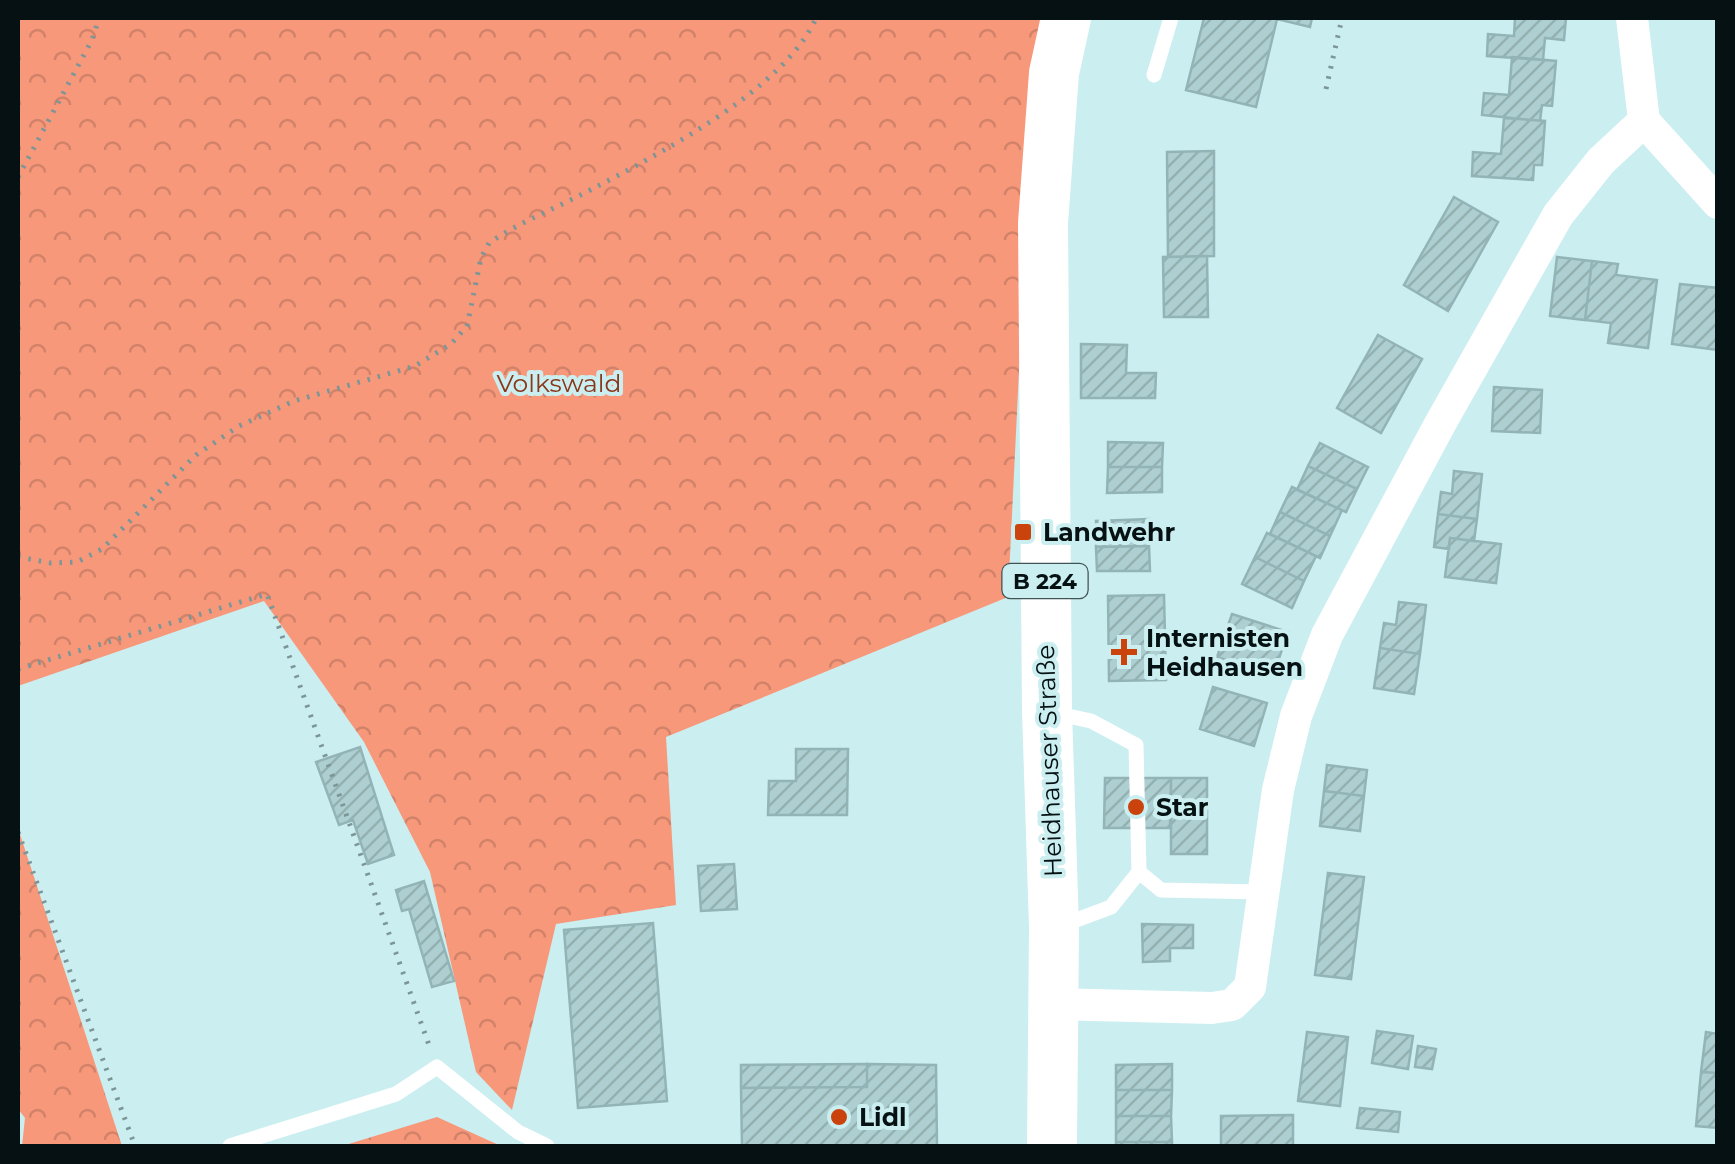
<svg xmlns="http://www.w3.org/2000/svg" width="1735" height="1164" font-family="Montserrat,sans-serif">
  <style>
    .forest { fill: url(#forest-crowns) }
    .building { fill: url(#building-hatch); stroke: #93b4b6; stroke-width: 2.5 }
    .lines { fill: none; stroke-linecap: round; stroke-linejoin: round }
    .path { stroke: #7c9697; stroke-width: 5; stroke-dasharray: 2.5 8; stroke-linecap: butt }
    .service { stroke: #fff; stroke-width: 15 }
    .minor { stroke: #fff; stroke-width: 32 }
    .primary { stroke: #fff; stroke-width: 50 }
    .poi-dot { fill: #ca430d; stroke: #cbeef0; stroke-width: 4 }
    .labels { text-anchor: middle; stroke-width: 8; stroke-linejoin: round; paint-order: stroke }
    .shield { fill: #cbeef0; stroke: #405355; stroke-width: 2.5 }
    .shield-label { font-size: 22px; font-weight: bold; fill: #051112 }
    .park-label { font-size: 25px; fill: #89361a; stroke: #cbeef0 }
    .poi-label { font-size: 25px; font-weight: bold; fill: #051112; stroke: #cbeef0; text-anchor: start }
    .street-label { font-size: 25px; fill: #051112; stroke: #cbeef0 }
  </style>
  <defs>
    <pattern id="forest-crowns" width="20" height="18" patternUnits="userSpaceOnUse" patternTransform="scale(2.5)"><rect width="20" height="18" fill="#f7987b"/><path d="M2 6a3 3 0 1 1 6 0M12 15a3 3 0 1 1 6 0" fill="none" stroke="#d28269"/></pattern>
    <pattern id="building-hatch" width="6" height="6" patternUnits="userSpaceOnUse" patternTransform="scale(2.5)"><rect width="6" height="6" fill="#aecfd1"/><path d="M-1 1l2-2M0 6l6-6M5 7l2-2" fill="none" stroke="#94b1b2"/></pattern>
  </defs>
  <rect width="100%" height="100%" fill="#cbeef0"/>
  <path class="forest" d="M 18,18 L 1056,18 L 1026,227 L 1008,597 L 666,737 L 676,905 L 556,924 L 512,1110 L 476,1072 L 430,872 L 364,742 L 264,601 L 18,686 Z
    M 18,828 L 122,1146 L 22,1146 L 25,1118 L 18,1109 Z
    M 437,1117 L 501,1146 L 342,1146 Z"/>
  <path class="building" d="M 1204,18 L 1312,18 L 1310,27 L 1277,19 L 1256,107 L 1186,90 Z
    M 1515,18 L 1566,18 L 1564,40 L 1545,38 L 1543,60 L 1487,56 L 1488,34 L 1514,36 Z
    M 1512,57 L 1556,61 L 1552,106 L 1542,105 L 1540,121 L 1482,115 L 1484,93 L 1509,95 Z
    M 1504,118 L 1545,121 L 1542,165 L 1534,165 L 1533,180 L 1472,176 L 1473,152 L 1501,154 Z
    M 1214,151 L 1214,256 L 1168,257 L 1167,152 Z
    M 1454,197 L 1498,222 L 1448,311 L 1404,285 Z
    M 1207,256 L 1208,317 L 1164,317 L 1163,257 Z
    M 1557,257 L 1592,261 L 1585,320 L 1550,316 Z
    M 1592,261 L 1618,264 L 1616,275 L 1657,280 L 1648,348 L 1608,343 L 1611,323 L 1585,320 Z
    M 1680,284 L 1718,288 L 1718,350 L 1672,344 Z
    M 1378,335 L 1422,359 L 1381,433 L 1337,408 Z
    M 1081,344 L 1127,345 L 1126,373 L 1156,373 L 1155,398 L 1081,398 Z
    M 1494,387 L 1542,390 L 1540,433 L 1492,431 Z
    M 1108,442 L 1163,443 L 1162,467 L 1108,467 Z
    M 1320,443 L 1368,467 L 1357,489 L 1308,466 Z
    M 1308,466 L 1357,489 L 1346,512 L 1297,490 Z
    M 1108,467 L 1162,467 L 1162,492 L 1107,493 Z
    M 1454,471 L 1482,474 L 1477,519 L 1438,514 L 1441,492 L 1452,494 Z
    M 1292,487 L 1342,510 L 1330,536 L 1280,512 Z
    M 1280,512 L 1330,536 L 1320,558 L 1270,534 Z
    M 1438,514 L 1477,519 L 1474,541 L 1450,538 L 1449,549 L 1434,547 Z
    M 1149,519 L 1149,546 L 1096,547 L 1096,521 Z
    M 1267,533 L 1316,556 L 1304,581 L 1255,557 Z
    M 1450,538 L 1501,544 L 1496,583 L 1445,577 Z
    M 1149,546 L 1150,571 L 1097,571 L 1096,547 Z
    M 1255,557 L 1304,581 L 1292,608 L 1242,584 Z
    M 1164,595 L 1166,680 L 1109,681 L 1108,596 Z
    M 1399,602 L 1426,605 L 1420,654 L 1380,648 L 1384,623 L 1396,625 Z
    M 1232,614 L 1288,632 L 1273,676 L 1217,657 Z
    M 1380,648 L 1420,654 L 1414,694 L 1374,688 Z
    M 1213,687 L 1267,703 L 1254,746 L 1200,729 Z
    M 360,747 L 394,855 L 368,864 L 353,820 L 339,825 L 316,762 Z
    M 796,749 L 848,749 L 847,815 L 768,815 L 769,781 L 796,781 Z
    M 1327,765 L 1367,770 L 1364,796 L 1324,791 Z
    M 1105,778 L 1171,778 L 1170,828 L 1104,828 Z
    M 1171,778 L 1207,778 L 1207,854 L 1171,854 Z
    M 1324,791 L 1364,796 L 1360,831 L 1320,826 Z
    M 734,864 L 737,909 L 701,911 L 698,866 Z
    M 1328,873 L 1364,877 L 1351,979 L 1315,975 Z
    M 424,881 L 454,981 L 432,987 L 409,909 L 402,911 L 396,890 Z
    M 653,923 L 667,1101 L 578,1108 L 564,930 Z
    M 1142,924 L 1193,925 L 1193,948 L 1170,948 L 1170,961 L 1143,962 Z
    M 1377,1031 L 1413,1036 L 1408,1069 L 1372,1063 Z
    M 1307,1032 L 1348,1037 L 1340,1106 L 1298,1101 Z
    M 1706,1032 L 1718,1034 L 1718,1073 L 1701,1072 Z
    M 1418,1046 L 1436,1049 L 1432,1069 L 1415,1067 Z
    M 867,1064 L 936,1065 L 937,1146 L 742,1146 L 741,1088 L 867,1087 Z
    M 867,1064 L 867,1087 L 741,1088 L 741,1065 Z
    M 1172,1064 L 1172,1090 L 1116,1090 L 1116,1065 Z
    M 1701,1072 L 1718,1073 L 1718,1128 L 1696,1126 Z
    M 1116,1090 L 1172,1090 L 1171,1116 L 1116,1116 Z
    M 1360,1108 L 1400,1112 L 1398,1132 L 1357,1128 Z
    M 1293,1115 L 1293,1146 L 1221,1146 L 1221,1116 Z
    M 1116,1116 L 1171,1116 L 1172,1142 L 1116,1142 Z
    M 1116,1142 L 1172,1142 L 1172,1146 L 1116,1146 Z"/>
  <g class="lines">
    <path class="path" d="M 1326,89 L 1342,18
      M 18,177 L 92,40 L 99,18
      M 18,557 L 51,563 L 77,562 L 102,549 L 196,455 L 239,426 L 294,401 L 415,366 L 451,344 L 467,326 L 481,258 L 489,243 C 521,221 557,208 592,189 C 659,154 785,89 816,18
      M 18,669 L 267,594 L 429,1045
      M 18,832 L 135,1146"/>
    <path class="service" d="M 1154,75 L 1171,18
      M 1054,713 L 1091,721 L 1136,745 L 1139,872 L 1111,907 L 1063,925
      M 1139,872 L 1161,890 L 1262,892
      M 230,1146 L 396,1094 L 437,1067 L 518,1132 L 547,1146"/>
    <path class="minor" d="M 1632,18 L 1644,121 L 1718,203
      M 1052,1004 L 1212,1008 L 1232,1005 L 1250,987 L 1278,790 L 1296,716 L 1327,635 L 1440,424 L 1558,215 L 1601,161 L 1644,121"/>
    <path class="primary" d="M 1052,1146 L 1054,927 L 1047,711 L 1043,223 L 1054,73 L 1066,18"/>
  </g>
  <g class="poi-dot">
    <rect x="1013" y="522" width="20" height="20" rx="5"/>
    <path d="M1119 637h10v10h10v10h-10v10h-10v-10h-10v-10h10z"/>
    <circle cx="1136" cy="807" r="10"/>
    <circle cx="839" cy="1117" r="10"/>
  </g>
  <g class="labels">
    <rect class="shield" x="1002.5" y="564" width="85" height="34" rx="8"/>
    <g class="shield-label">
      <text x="1045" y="589">B 224</text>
    </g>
    <g class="park-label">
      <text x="559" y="392">Volkswald</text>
    </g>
    <g class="poi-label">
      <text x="1043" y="541">Landwehr</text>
      <text x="1146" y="647">Internisten<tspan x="1146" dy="29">Heidhausen</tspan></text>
      <text x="1156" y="816">Star</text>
      <text x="859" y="1126">Lidl</text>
    </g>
    <g class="street-label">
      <text transform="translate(1049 761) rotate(-92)" y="9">Heidhauser Straße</text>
    </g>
  </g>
  <rect width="1735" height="1164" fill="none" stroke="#051112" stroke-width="40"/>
</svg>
